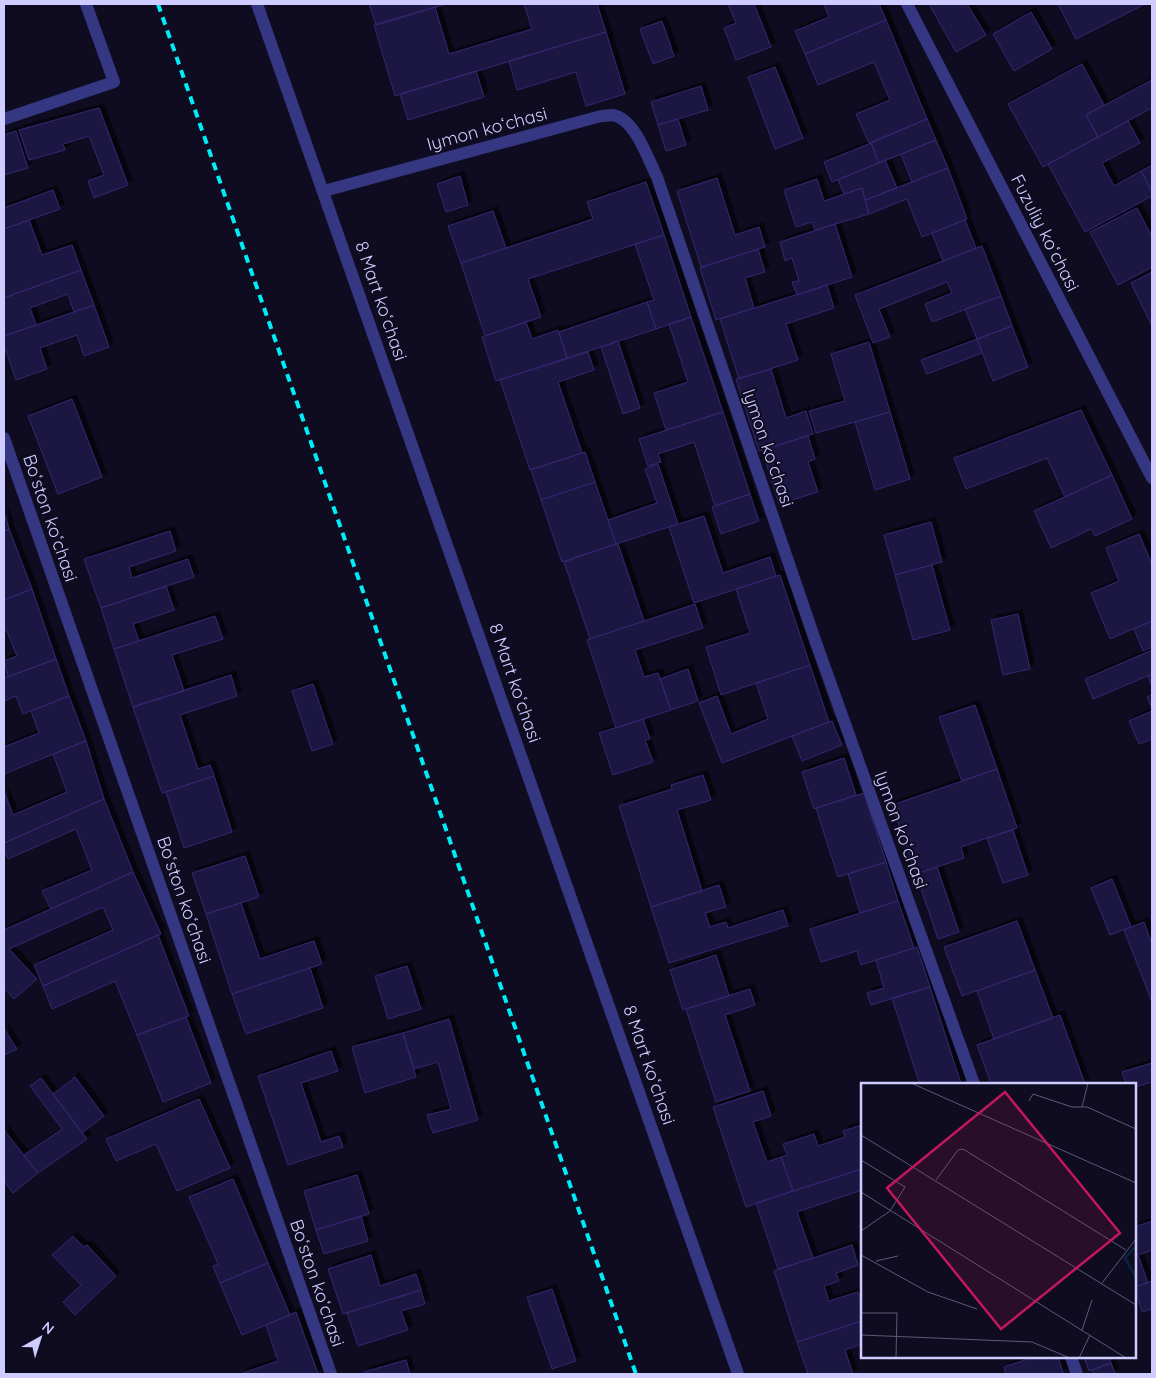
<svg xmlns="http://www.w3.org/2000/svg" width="1156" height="1378" font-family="Quicksand,sans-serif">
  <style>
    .building { fill: #1e1743; stroke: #322870; filter: url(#shadow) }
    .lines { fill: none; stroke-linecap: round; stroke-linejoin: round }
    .minor { stroke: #353782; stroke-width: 12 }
    .rail { stroke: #00edf7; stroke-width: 4; stroke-dasharray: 8 6; stroke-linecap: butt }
    .labels { text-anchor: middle; stroke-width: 4; stroke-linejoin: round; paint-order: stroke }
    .street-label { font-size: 18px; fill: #cfccff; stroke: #0f0c21 }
    .inset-river { fill: none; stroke: #092243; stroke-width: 2.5 }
    .inset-road { fill: none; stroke: #5c597a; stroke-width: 1 }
    .view { fill: #c2185b; fill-opacity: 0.15; stroke: #c2185b; stroke-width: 2.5 }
    .inset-edge { fill: none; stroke: #cfccff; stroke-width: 2.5 }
  </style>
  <defs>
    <filter id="shadow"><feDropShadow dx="4.5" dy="-4.5" stdDeviation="0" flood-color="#0009"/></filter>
  </defs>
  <rect width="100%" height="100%" fill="#0f0c21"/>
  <path class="building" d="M 369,4 L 446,4 L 376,25 Z
    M 524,4 L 597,4 L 606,32 L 395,96 L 374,25 L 435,7 L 449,54 L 532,29 Z
    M 728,4 L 754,4 L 771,47 L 736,60 L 724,28 L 736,23 Z
    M 824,4 L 879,4 L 886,20 L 805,54 L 795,31 L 829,17 Z
    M 929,4 L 967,4 L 986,35 L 956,52 Z
    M 1058,4 L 1145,4 L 1076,39 Z
    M 1031,12 L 1052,49 L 1014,71 L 993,34 Z
    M 886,20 L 927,119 L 869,143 L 856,114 L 890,100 L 874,62 L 818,85 L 805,54 Z
    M 662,21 L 674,56 L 653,64 L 640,29 Z
    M 606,32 L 625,94 L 586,106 L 576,72 L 517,90 L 509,61 Z
    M 1082,64 L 1104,105 L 1086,115 L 1098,137 L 1043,167 L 1008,104 Z
    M 775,67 L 803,138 L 775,149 L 748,77 Z
    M 476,71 L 484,97 L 408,120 L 400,94 Z
    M 1152,80 L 1152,108 L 1098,137 L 1086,115 Z
    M 701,86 L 708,110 L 658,125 L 651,102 Z
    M 99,108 L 128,185 L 94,198 L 88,181 L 104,175 L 89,136 L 63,144 L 65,150 L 29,160 L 19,130 Z
    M 678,119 L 686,145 L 666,151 L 658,125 Z
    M 927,119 L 936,140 L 879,163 L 871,143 Z
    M 1128,121 L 1140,143 L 1102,163 L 1114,186 L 1141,171 L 1152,192 L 1152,196 L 1085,232 L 1048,164 Z
    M 16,131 L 28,168 L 4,175 L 4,135 Z
    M 936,140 L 948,168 L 912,182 L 901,154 Z
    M 871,143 L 879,163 L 832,182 L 824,162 Z
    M 885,160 L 897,188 L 865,200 L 862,188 L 844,194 L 838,180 Z
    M 1152,165 L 1152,192 L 1141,171 Z
    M 948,168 L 967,219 L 922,237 L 907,199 L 869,214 L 865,200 Z
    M 460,176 L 468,205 L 446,212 L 437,184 Z
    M 717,178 L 735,235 L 759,227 L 765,247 L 701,267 L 677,191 Z
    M 817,179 L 824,201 L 862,188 L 869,214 L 815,230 L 812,222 L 796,227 L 784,190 Z
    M 646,182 L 664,235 L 528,279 L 541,317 L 485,336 L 461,263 L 593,219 L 587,202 Z
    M 53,190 L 60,209 L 4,229 L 4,208 Z
    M 1137,208 L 1152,237 L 1152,267 L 1118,285 L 1090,232 Z
    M 493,211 L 506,248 L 461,263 L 448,226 Z
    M 29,220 L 42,255 L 72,245 L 81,270 L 4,298 L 4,229 Z
    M 965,220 L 976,248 L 943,261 L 932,233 Z
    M 835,224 L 852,277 L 797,295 L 792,282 L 799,281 L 792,258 L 785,261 L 780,242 Z
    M 664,235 L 691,317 L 656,329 L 647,302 L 654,300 L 635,244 Z
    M 982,246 L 1001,296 L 932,322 L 925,304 L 952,293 L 947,282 L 879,309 L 890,337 L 873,343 L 855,295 Z
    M 758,249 L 765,272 L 745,278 L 754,308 L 716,320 L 700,268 Z
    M 81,270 L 94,305 L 74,312 L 68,294 L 30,308 L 36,325 L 4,336 L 4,298 Z
    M 1152,272 L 1152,326 L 1131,283 Z
    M 827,285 L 834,308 L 786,324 L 798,360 L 739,379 L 720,319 Z
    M 1001,296 L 1012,326 L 977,339 L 965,309 Z
    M 647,302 L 656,329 L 567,358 L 559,332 Z
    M 94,305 L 109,347 L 84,356 L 77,335 L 40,348 L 47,369 L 16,380 L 4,345 L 4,336 Z
    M 691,317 L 723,412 L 666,430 L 654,393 L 688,382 L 669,324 Z
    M 526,322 L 532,339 L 558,330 L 567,358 L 496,381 L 482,337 Z
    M 1012,326 L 1028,367 L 993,381 L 977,339 Z
    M 977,339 L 982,353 L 927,374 L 921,360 Z
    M 618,341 L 640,408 L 623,414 L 601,347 Z
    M 869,342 L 890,412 L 816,433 L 809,411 L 845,401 L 831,354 Z
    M 588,352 L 594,370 L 558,382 L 582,453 L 530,470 L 500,380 Z
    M 771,369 L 786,418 L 806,411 L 813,434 L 759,451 L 736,379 Z
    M 72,399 L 102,477 L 58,494 L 28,416 Z
    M 1081,410 L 1112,475 L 1065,497 L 1047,458 L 966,489 L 954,458 Z
    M 723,412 L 750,494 L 715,506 L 694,442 L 658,454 L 661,462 L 648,466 L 639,439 Z
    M 890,412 L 910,479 L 875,490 L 855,422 Z
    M 808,436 L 815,459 L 808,462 L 818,492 L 779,504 L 762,450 Z
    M 585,452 L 595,482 L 541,500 L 531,470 Z
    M 658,464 L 678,524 L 616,544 L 608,520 L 657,503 L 645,469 Z
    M 1112,475 L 1132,519 L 1095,536 L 1091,529 L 1051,548 L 1034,511 Z
    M 595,482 L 616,544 L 562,562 L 541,500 Z
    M 750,494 L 759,521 L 721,534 L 712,507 Z
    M 4,512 L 9,529 L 4,531 Z
    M 704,516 L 723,573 L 770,557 L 776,576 L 694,603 L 669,527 Z
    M 931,522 L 942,562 L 895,575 L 884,535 Z
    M 9,529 L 32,589 L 4,600 L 4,531 Z
    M 170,531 L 176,551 L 129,567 L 132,578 L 188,559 L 194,577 L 101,608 L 84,559 Z
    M 1139,534 L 1152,564 L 1152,621 L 1110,639 L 1091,593 L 1119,581 L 1106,548 Z
    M 616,544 L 618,544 L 644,621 L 590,639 L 564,562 Z
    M 932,565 L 950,630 L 913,640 L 895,575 Z
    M 780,575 L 810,665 L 721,695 L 706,647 L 750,633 L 736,589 Z
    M 166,586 L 174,610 L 133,624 L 139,641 L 114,649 L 101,608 Z
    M 32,589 L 56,659 L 8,677 L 4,661 L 17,656 L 6,629 L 4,630 L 4,600 Z
    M 695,604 L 703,628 L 635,650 L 644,677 L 658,673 L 671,710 L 616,728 L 587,640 Z
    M 1018,614 L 1030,669 L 1003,675 L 991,620 Z
    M 215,616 L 223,639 L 172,655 L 184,691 L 133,707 L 114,649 Z
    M 1152,621 L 1152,647 L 1143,651 L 1134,629 Z
    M 1152,650 L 1152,674 L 1093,699 L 1085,679 Z
    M 56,659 L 69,696 L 23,714 L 16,696 L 4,701 L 4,678 Z
    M 810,665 L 829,722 L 722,763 L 699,703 L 717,696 L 731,734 L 768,719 L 756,683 Z
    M 688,669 L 698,701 L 671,710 L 660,679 Z
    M 1152,674 L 1152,687 L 1148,676 Z
    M 231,675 L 237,696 L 180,715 L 198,769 L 210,765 L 214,776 L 162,793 L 133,707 Z
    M 313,684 L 333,744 L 312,751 L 292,691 Z
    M 1152,695 L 1152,708 L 1147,697 Z
    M 69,696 L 86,741 L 4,774 L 4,747 L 39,733 L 31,711 Z
    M 975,705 L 997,769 L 962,781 L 939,717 Z
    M 1152,711 L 1152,739 L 1139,744 L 1129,721 Z
    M 643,719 L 650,739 L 645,740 L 653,762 L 613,775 L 599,733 Z
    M 832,721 L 842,745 L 802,761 L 792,736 Z
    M 86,741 L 104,799 L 4,843 L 4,791 L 13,815 L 67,792 L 53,754 Z
    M 844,758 L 856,795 L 814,809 L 802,772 Z
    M 997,769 L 1017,828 L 961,847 L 964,858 L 916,874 L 892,805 Z
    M 703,775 L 711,800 L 677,810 L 702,891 L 651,907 L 619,806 L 672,789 L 671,785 Z
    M 214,776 L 232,832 L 184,848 L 166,792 Z
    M 864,793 L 886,862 L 838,877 L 816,808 Z
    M 104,799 L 133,872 L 51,909 L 42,891 L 92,870 L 76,829 L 8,859 L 4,849 L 4,843 Z
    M 1013,830 L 1028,875 L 1003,883 L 987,838 Z
    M 245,856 L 259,897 L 206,914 L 192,873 Z
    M 886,862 L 898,901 L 860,913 L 848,874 Z
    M 937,867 L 959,932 L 938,939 L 916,874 Z
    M 133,872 L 161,934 L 43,986 L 34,965 L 113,930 L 103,907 L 9,949 L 37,979 L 14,999 L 4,988 L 4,930 Z
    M 1112,879 L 1131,927 L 1110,935 L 1091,888 Z
    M 719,885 L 726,907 L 705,913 L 710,927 L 726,922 L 728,928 L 783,910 L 788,926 L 669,963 L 651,907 Z
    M 898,901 L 914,948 L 861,965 L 857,951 L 821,962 L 810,929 Z
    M 241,903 L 260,959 L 314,941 L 322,964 L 232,994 L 206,914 Z
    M 1017,921 L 1035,970 L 962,996 L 944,947 Z
    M 1144,922 L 1152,944 L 1152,1002 L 1124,930 Z
    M 158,935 L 189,1016 L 137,1035 L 115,981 L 52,1009 L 43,986 Z
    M 917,947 L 930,987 L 871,1005 L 867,993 L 884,988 L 876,960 Z
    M 716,955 L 729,996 L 683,1010 L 670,970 Z
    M 407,966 L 421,1009 L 388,1019 L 375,976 Z
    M 310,968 L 323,1008 L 246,1034 L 232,994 Z
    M 1035,970 L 1053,1018 L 994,1039 L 977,991 Z
    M 930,987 L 961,1084 L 912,1084 L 919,1082 L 892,998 Z
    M 750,989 L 755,1005 L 725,1015 L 750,1091 L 716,1102 L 686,1009 Z
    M 1060,1015 L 1085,1084 L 991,1084 L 977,1045 Z
    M 186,1017 L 211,1083 L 163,1102 L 137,1035 Z
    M 449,1019 L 478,1120 L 433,1133 L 427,1115 L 451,1109 L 438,1062 L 414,1069 L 403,1033 Z
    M 4,1029 L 17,1049 L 4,1055 Z
    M 403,1033 L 416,1077 L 365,1093 L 352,1047 Z
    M 331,1051 L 338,1071 L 301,1083 L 321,1142 L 339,1136 L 343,1147 L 288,1165 L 258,1076 Z
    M 1152,1063 L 1152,1082 L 1135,1087 L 1135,1084 L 1126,1084 L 1122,1072 Z
    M 75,1077 L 104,1116 L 82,1133 L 53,1094 Z
    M 41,1078 L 87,1139 L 38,1173 L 24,1155 L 62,1129 L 30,1086 Z
    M 763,1091 L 771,1116 L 753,1122 L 767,1162 L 781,1157 L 793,1191 L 746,1207 L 713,1107 Z
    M 199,1099 L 230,1168 L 177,1191 L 156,1144 L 116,1161 L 106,1139 Z
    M 862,1125 L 862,1169 L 793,1191 L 781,1157 L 787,1155 L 783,1144 L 814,1134 L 818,1146 L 845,1137 L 843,1131 Z
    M 4,1130 L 38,1173 L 13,1193 L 4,1181 Z
    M 862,1169 L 862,1190 L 797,1212 L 813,1258 L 778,1269 L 756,1203 Z
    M 357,1175 L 369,1214 L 316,1230 L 304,1191 Z
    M 233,1179 L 268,1263 L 220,1283 L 213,1266 L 218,1264 L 189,1197 Z
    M 361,1216 L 368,1241 L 324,1254 L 316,1230 Z
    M 1152,1221 L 1152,1250 L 1135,1256 L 1135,1227 Z
    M 73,1236 L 84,1247 L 87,1245 L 116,1276 L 75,1315 L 63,1302 L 81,1285 L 52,1255 Z
    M 852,1245 L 858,1265 L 836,1273 L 839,1281 L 824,1286 L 829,1301 L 858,1292 L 862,1304 L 862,1321 L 797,1342 L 774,1271 Z
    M 371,1255 L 380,1286 L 416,1274 L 421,1290 L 343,1314 L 328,1269 Z
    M 1138,1255 L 1148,1283 L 1135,1287 L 1135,1256 Z
    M 268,1263 L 290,1315 L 242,1335 L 220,1283 Z
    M 1152,1281 L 1152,1309 L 1142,1312 L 1135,1287 Z
    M 552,1289 L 576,1361 L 552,1369 L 527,1297 Z
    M 421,1290 L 425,1304 L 401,1311 L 408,1330 L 358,1346 L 347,1313 Z
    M 296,1312 L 318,1374 L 240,1374 L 278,1361 L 266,1325 Z
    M 862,1321 L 862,1344 L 845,1350 L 853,1374 L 808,1374 L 797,1342 Z
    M 1027,1357 L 1058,1357 L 1063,1373 L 1058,1374 L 1006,1374 L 1004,1367 L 1028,1359 Z
    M 1084,1357 L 1109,1357 L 1111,1363 L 1089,1371 Z
    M 406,1360 L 410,1374 L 364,1374 L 364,1372 Z
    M 1111,1363 L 1115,1374 L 1093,1374 L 1092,1370 Z"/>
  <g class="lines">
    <path class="minor" d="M 257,4 L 738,1374
      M 907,4 L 1152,478
      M 4,119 L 114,82 L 86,4
      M 324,191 L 601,116 C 605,116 609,115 613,115 C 635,119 648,159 657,177 L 815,640 L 974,1084
      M 4,438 L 331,1374
      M 1071,1357 L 1077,1374"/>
    <path class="rail" d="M 158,4 L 636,1374"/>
  </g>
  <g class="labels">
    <g class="street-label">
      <text transform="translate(487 129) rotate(-15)" y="6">Iymon koʻchasi</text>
      <text transform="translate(1045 233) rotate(63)" y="6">Fuzuliy koʻchasi</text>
      <text transform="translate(381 301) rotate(71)" y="6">8 Mart koʻchasi</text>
      <text transform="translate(768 448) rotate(71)" y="6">Iymon koʻchasi</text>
      <text transform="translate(50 518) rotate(71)" y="6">Boʻston koʻchasi</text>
      <text transform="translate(515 683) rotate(71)" y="6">8 Mart koʻchasi</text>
      <text transform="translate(901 830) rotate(70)" y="6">Iymon koʻchasi</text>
      <text transform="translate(184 900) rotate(71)" y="6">Boʻston koʻchasi</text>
      <text transform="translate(649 1065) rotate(71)" y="6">8 Mart koʻchasi</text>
      <text transform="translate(317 1283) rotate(71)" y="6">Boʻston koʻchasi</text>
    </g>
  </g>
  <g transform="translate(861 1083)">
    <rect width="275" height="275" fill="#0f0c21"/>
    <path class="inset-river" d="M 275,163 L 264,175 L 275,195"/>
    <path class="inset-road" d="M 50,0 L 275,100M 168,18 L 172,11 L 211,24 L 226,24 L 275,46M 221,24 L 227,0M 0,52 L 275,222M 0,77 L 44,104 L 29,128 L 0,148M 75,97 L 97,67 L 102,66 L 265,167M 0,109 L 265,275M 0,172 L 67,209 L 116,226M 15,178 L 37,173M 241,200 L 275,156M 0,230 L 36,230 L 35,275M 221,247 L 231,217M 0,252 L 171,259 L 209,275M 218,275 L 229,252"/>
    <path class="view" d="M 144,9 L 259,150 L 140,246 L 26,105 Z"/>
    <rect width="275" height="275" class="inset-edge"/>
  </g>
  <rect width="1156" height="1378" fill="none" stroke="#cfccff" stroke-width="10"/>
  <g transform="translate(40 1338) rotate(39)" stroke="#0f0c21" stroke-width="4" paint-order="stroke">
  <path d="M0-4L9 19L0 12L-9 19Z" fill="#cfccff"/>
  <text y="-8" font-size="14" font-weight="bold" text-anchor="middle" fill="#cfccff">N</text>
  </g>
</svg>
